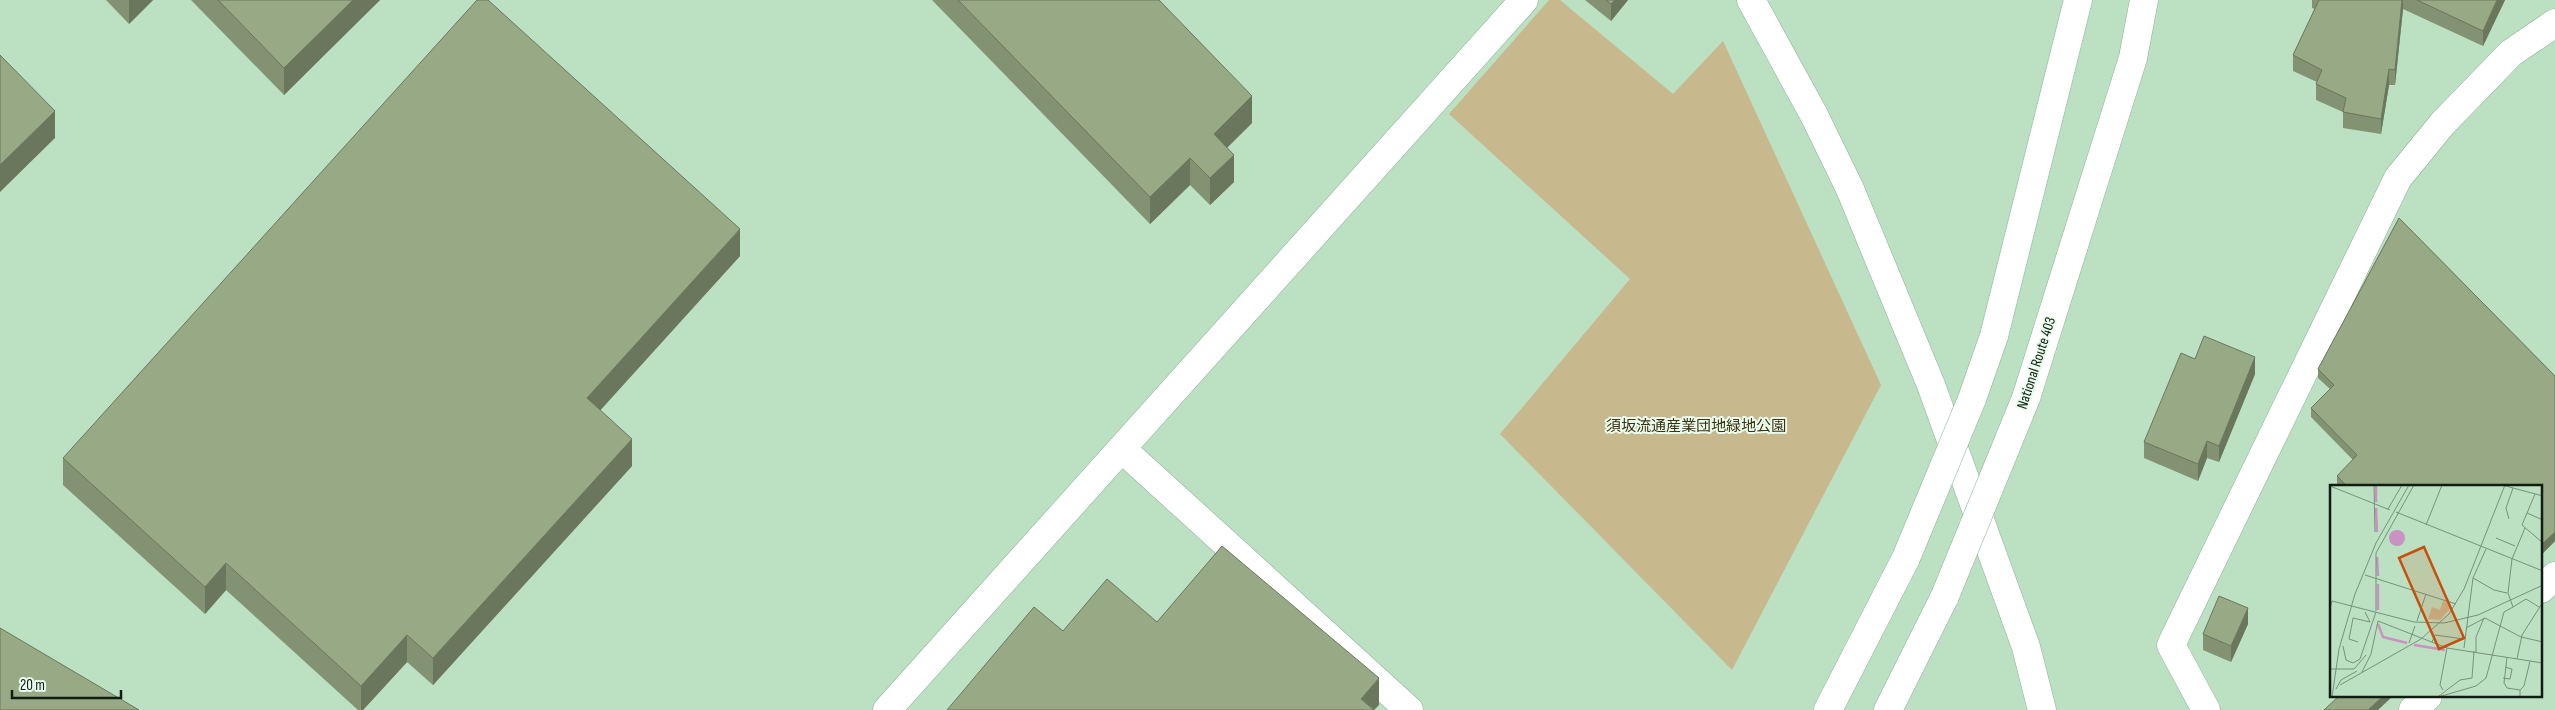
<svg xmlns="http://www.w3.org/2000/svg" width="2555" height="710" font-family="'Sofia Sans Condensed','Noto Sans JP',sans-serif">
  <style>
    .green { fill: #c8b88d }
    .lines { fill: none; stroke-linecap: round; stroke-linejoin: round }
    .street-casing { stroke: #8eb194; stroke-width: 29 }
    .secondary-casing { stroke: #8eb194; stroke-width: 29 }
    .highway-casing { stroke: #8eb194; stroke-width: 29 }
    .street { stroke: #fff; stroke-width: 28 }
    .secondary { stroke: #fff; stroke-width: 28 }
    .highway { stroke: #fff; stroke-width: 28 }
    .highway-bridge-casing { stroke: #8eb194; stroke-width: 29; stroke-linecap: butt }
    .highway-bridge { stroke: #fff; stroke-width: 28 }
    .wall { fill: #829272 }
    .shaded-wall { fill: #6a775d }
    .building { fill: #97aa85; stroke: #6a775d }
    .labels { text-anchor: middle; stroke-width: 4; stroke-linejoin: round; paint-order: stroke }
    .street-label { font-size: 15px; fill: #101d13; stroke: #e9fbec }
    .park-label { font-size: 15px; fill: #3b3011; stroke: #e9fbec }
    .inset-river { fill: none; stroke: #c992c3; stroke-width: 2.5 }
    .inset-road { fill: none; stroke: #77927c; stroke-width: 1 }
    .view { fill: #c8500d; fill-opacity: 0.15; stroke: #c8500d; stroke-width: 2.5 }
    .inset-edge { fill: none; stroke: #101d13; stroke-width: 2.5 }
  </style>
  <rect width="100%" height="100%" fill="#bbe0c2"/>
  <path class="green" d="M 1549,0 L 1560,0 L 1673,94 L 1723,41 L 1881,385 L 1732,670 L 1500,434 L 1630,279 L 1449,114 Z"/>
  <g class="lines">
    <defs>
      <path id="street" d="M 2541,589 L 2555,576
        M 2206,710 L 2171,645 L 2398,178 L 2443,123 L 2511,53 L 2555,23
        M 2413,710 L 2428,696"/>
      <path id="secondary" d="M 1751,0 L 1814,115 L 1850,189 L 1931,385 L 2026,647 L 2042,710
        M 1122,449 L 1409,710
        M 887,710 L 1524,0"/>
      <path id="highway" d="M 1994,336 L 2078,0
        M 2026,398 L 2133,58 L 2144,0
        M 1828,710 L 1906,558
        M 1888,710 L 1945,596"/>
    </defs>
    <use href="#street" class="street-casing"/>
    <use href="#secondary" class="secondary-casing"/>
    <use href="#highway" class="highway-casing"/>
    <use href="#street" class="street"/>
    <use href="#secondary" class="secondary"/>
    <use href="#highway" class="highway"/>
    <defs>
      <path id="highway-bridge" d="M 1906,558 L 1972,399 L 1994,336
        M 1945,596 L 2026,398"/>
    </defs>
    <use href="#highway-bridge" class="highway-bridge-casing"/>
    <use href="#highway-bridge" class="highway-bridge"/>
  </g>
  <path class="wall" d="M 106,0 L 153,0 L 129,24 Z
    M 191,0 L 380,0 L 284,95 Z
    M 932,0 L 1160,0 L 1160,1 L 1252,123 L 1227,147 L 1234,182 L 1210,205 L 1190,185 L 1150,224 Z
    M 1585,0 L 1628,0 L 1611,21 Z
    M 2312,0 L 2505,0 L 2483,46 L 2403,9 L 2395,85 L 2389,85 L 2381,134 L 2343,128 L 2343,112 L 2316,100 L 2316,84 L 2317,82 L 2293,71 L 2293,55 L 2315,9 L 2312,8 Z
    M 2399,218 L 2555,376 L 2555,541 L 2541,555 L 2541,486 L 2338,486 L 2337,485 L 2337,476 L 2353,460 L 2311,417 L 2311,408 L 2330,389 L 2318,378 L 2318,369 Z
    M 740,256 L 600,410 L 632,466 L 433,685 L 407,662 L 363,710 L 358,710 L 226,590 L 205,614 L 63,485 L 63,458 Z
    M 2195,359 L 2255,374 L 2219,462 L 2207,458 L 2198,481 L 2144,458 L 2144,442 Z
    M 2248,624 L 2231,662 L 2203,650 L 2203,634 Z"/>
  <path class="shaded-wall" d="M 129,0 L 153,0 L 129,24 Z
    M 353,0 L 380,0 L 284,95 L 284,68 Z
    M 1615,0 L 1628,0 L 1611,21 L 1611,4 Z
    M 2402,0 L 2403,0 L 2403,9 L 2395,85 L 2395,70 Z
    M 2497,0 L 2505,0 L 2483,46 L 2483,31 Z
    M 2389,69 L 2389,85 L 2381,134 L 2381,119 Z
    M 1252,96 L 1252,123 L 1214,161 L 1214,134 Z
    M 55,111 L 55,138 L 0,192 L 0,165 Z
    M 1234,155 L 1234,182 L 1210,205 L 1210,178 Z
    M 1190,158 L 1190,185 L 1150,224 L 1150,197 Z
    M 740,229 L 740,256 L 587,425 L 587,398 Z
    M 2255,357 L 2255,374 L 2219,462 L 2219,446 Z
    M 632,439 L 632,466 L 433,685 L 433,658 Z
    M 2207,441 L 2207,458 L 2198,481 L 2198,464 Z
    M 2555,532 L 2555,541 L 2541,555 L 2541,545 Z
    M 226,563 L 226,590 L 205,614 L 205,587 Z
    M 2248,608 L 2248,624 L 2231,662 L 2231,646 Z
    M 407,635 L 407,662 L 363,710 L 361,710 L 361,686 Z
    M 1379,678 L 1379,705 L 1374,710 L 1361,699 Z
    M 2383,696 L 2393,696 L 2378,710 L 2368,710 Z"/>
  <path class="building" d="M 218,0 L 353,0 L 284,68 Z
    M 477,0 L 488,0 L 740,229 L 587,398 L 632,439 L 433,658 L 407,635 L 361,686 L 226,563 L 205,587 L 63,458 Z
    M 958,0 L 1159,0 L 1252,96 L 1214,134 L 1234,155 L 1210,178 L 1190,158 L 1150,197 Z
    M 1606,0 L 1615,0 L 1611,4 Z
    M 2319,0 L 2402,0 L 2395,70 L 2389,69 L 2381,119 L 2343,112 L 2346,98 L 2316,84 L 2322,70 L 2293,55 Z
    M 2417,0 L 2497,0 L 2483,31 Z
    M 0,55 L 55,111 L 0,165 Z
    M 2399,218 L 2555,376 L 2555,532 L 2541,545 L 2541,486 L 2347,486 L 2337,476 L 2357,455 L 2311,408 L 2334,385 L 2318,369 Z
    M 2204,336 L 2255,357 L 2219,446 L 2207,441 L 2198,464 L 2144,442 L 2181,353 L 2195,359 Z
    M 1222,546 L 1379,678 L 1361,699 L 1374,710 L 947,710 L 1034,607 L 1063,631 L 1107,579 L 1157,622 Z
    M 2219,596 L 2248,608 L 2231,646 L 2203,634 Z
    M 0,628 L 139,710 L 0,710 Z
    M 2339,696 L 2383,696 L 2368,710 L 2324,710 Z"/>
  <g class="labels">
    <g class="street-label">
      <text transform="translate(2036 363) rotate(-72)" y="5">National Route 403</text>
    </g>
    <g class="park-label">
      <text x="1696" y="431">須坂流通産業団地緑地公園</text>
    </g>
  </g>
  <g transform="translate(2330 485)">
    <rect width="212" height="212" fill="#bbe0c2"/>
    <path d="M 113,116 L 119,117 L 120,124 L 110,135 L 98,134 L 102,122 L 110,125 Z" fill="#c8b88d"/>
    <path d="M59 53a8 8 0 1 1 16 0a8 8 0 1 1-16 0Z" fill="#c992c3"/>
    <path class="inset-river" d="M 46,0 L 46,17M 46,23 L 47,47M 47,72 L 48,91M 48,99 L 48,125M 48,139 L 53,152 L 77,158M 84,160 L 115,165"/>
    <path class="inset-road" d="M 44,0 L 45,47M 172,0 L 213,11M 0,1 L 60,25M 205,9 L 192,40 L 213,58M 58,24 L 72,0M 66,27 L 213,86M 197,28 L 213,35M 179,34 L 176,23 L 183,3M 96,40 L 112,0M 166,53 L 185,61M 35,90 L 126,119M 143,93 L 164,105 L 177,108M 183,122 L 196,114 L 209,122M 0,123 L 2,116 L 84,137 L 114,138 L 148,130 L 213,100M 46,126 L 46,68 L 84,0M 87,136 L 96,109M 136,143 L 155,133 L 191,152 L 213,157M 28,157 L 19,154 L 21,144 L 23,133 L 40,137 L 35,127M 102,157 L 105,150 L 134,154M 79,158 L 85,141M 13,161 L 16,175 L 23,178 L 30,174 L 46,127M 134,163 L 143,93 L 156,64M 146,167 L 146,152 L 154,133M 177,172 L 174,198 L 177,203 L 190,205M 187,174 L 192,150 L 213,117M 0,184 L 24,184 L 36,170M 32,187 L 41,169 L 48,136 L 117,163 L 213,178M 173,193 L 180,194 L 182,184 L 175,182M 10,200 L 91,154 L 119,129 L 134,104 L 175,0M 6,204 L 11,195 L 27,186M 113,205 L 110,200 L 117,163M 109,211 L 130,195 L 142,193 L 144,166M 2,212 L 9,164 L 25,109 L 46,58 L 79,0M 108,212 L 146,201 L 156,193 L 174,127 L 183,122 L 178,108 L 182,74 L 195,43M 190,212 L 190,205 L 194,201 L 200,176"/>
    <path class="view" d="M 94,62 L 134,153 L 109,164 L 69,73 Z"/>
    <rect width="212" height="212" class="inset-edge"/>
  </g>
  <path d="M12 690v8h109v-8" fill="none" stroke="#101d13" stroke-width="2.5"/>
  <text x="20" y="690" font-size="15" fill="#101d13" stroke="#e9fbec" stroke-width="4" paint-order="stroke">20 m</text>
</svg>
